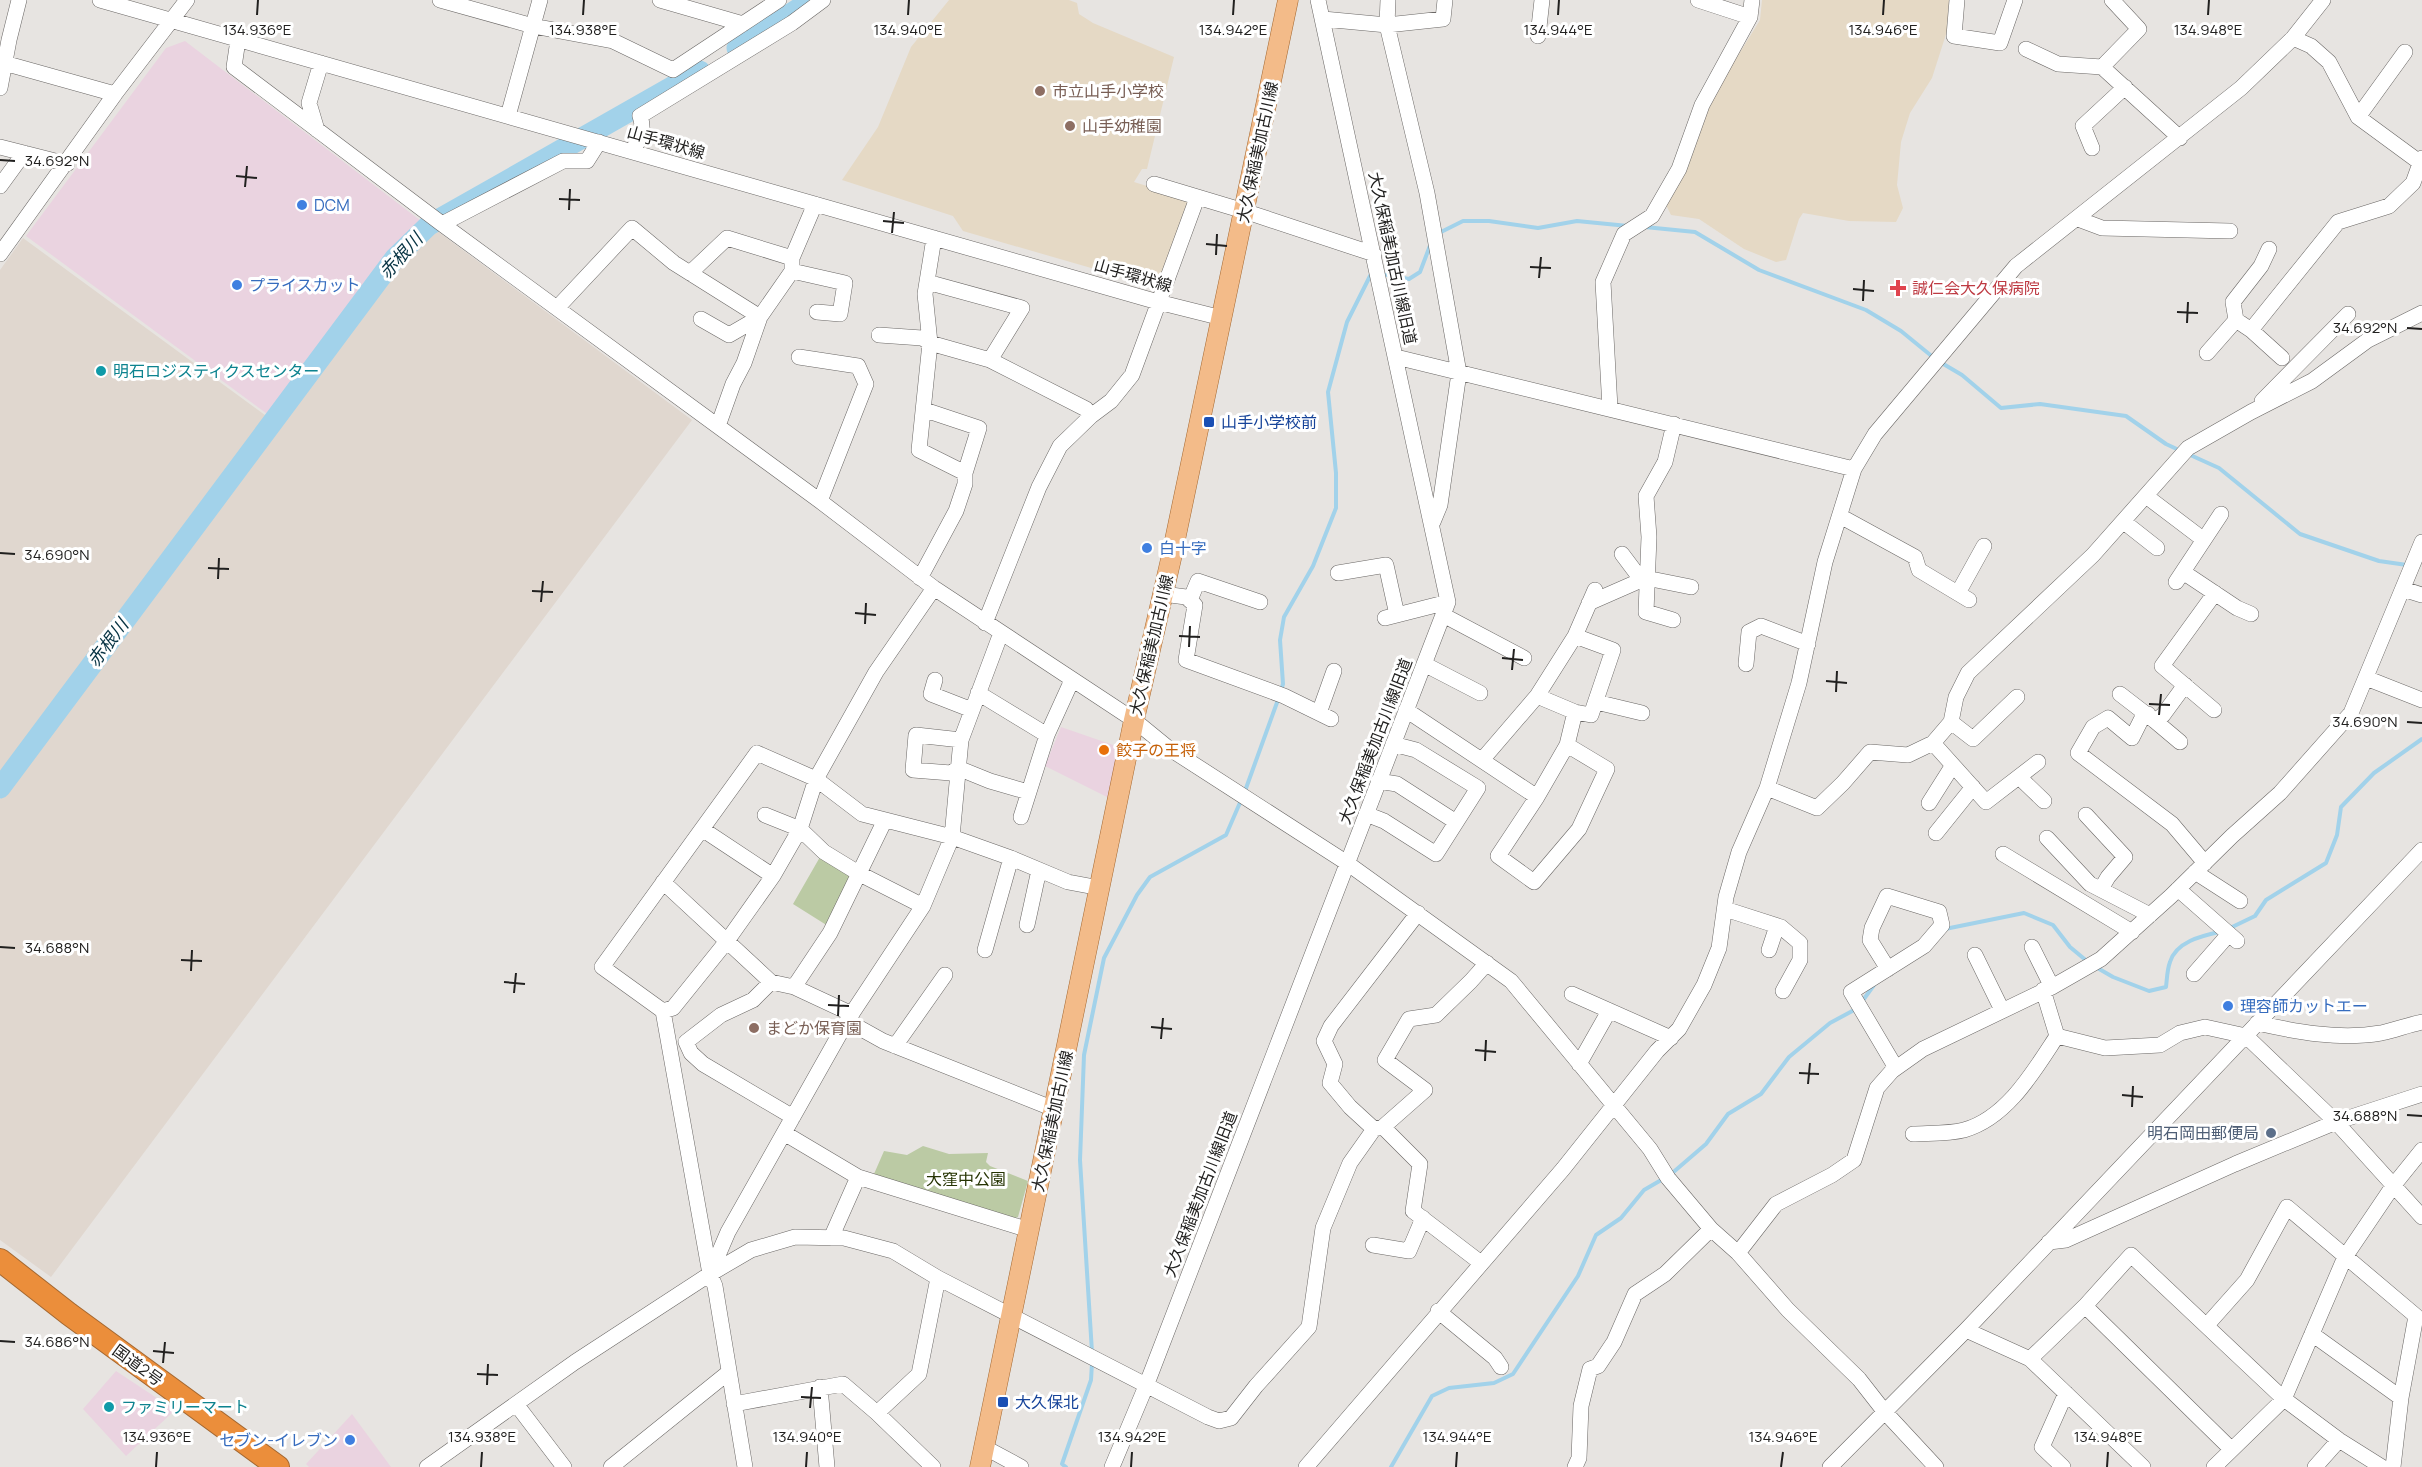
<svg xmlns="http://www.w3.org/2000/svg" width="2422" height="1467" font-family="Manrope,'Noto Sans JP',sans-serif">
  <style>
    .commercial { fill: #ead3e0 }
    .built { fill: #e0d7cf }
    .education { fill: #e5d9c5 }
    .green { fill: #bbcaa4 }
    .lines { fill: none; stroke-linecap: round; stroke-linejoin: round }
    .stream { stroke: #a2d2ea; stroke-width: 4 }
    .river { stroke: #a2d2ea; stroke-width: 21 }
    .minor-casing { stroke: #6a6765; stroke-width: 16 }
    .major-casing { stroke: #a46831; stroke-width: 21 }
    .highway-casing { stroke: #a46831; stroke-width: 24 }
    .minor { stroke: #fff; stroke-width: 15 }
    .major { stroke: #f3bb89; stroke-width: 20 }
    .highway { stroke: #eb8e3b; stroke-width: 22 }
    .ticks { fill: none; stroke: #21201f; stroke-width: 2 }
    .education-dot { fill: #8d6e63; stroke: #fff; stroke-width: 2 }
    .shop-dot { fill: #3f7fe0; stroke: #fff; stroke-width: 2 }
    .health-dot { fill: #e0444e; stroke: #fff; stroke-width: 2 }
    .culture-dot { fill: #0f9aa8; stroke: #fff; stroke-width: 2 }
    .transit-dot { fill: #1a4fb4; stroke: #fff; stroke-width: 2 }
    .food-dot { fill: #e8710a; stroke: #fff; stroke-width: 2 }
    .service-dot { fill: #5c6f8a; stroke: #fff; stroke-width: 2 }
    .labels { text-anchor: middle; stroke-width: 6; stroke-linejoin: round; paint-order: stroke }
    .education-label { font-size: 16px; fill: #785e54; stroke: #fff; text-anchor: start }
    .street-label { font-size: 16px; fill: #21201f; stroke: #fff }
    .shop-label { font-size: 16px; fill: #366cbe; stroke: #fff; text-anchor: start }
    .health-label { font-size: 16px; fill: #be3a42; stroke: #fff; text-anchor: start }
    .culture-label { font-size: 16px; fill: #0d838f; stroke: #fff; text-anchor: start }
    .transit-label { font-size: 16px; fill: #164399; stroke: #fff; text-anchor: start }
    .food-label { font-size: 16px; fill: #c56008; stroke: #fff; text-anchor: start }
    .service-label { font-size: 16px; fill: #4e5e75; stroke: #fff; text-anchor: end }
    .park-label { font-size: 16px; fill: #263403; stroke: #fff }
    .water-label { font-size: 18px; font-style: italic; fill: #073343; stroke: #fff }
    .ticks-label { font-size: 15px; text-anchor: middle; fill: #21201f; stroke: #fff; stroke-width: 6; stroke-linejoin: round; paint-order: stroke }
  </style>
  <rect width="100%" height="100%" fill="#e7e4e1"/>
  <path class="commercial" d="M 185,41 L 425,224 L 412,231 L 270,416 L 26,236 L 166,48 Z
    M 1061,727 L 1119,747 L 1111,799 L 1045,766 Z
    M 116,1371 L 175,1410 L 126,1456 L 83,1409 Z
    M 352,1414 L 391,1467 L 309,1467 L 306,1464 Z"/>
  <path class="built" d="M 429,225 L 692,420 L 51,1277 L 0,1240 L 0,799 Z
    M 23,238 L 269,418 L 0,781 L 0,270 Z"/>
  <path class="education" d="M 949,0 L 1069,0 L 1077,3 L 1079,14 L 1093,23 L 1174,57 L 1147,169 L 1142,169 L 1134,182 L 1189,199 L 1157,287 L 963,231 L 953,216 L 842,180 L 878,127 L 911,47 Z
    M 1762,0 L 1949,0 L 1948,28 L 1932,78 L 1910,113 L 1901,142 L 1897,185 L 1903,208 L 1896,222 L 1849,221 L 1803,213 L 1799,219 L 1786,260 L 1776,262 L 1744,249 L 1699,219 L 1671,215 L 1666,205 L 1706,107 L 1760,20 Z"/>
  <path class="green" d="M 820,857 L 851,875 L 828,926 L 793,904 Z
    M 923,1146 L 949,1154 L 988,1153 L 986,1162 L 990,1166 L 1028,1181 L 1018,1217 L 1012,1219 L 874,1174 L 884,1151 L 907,1155 Z"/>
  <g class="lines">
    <path class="stream" d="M 1645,227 L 1695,232 L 1759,270 L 1866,310 L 1901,331 L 1934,358
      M 1439,233 L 1463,221 L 1489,221 L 1538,228 L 1577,221 L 1628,226
      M 1382,274 L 1409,279 L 1420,272 L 1431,243
      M 1940,362 L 1962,375 L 2001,408 L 2040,404 L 2126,416 L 2166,444 L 2181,451
      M 2188,454 L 2219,468 L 2300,534 L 2379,561 L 2407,565
      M 1281,690 L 1283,684 L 1280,640 L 1284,617 L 1313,566 L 1336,508 L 1336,473 L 1328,392 L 1347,322 L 1372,272
      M 1245,791 L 1279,697
      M 1945,929 L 2024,913 L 2053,925 L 2070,947 L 2088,962
      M 2228,929 L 2255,916 L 2266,900 L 2326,863 L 2337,835 L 2341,807 L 2374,773 L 2422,739
      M 2094,966 L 2113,977 L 2149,991 L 2166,987 C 2167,979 2167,970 2170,962 C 2176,942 2201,936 2219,932
      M 1861,1003 L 1874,985
      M 1670,1175 L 1706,1144 L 1728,1114 L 1761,1094 L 1789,1057 L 1830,1023 L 1856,1009
      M 1092,1352 L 1080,1160 L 1084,1055 L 1104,958 L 1137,895 L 1150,877 L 1226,835 L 1242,798
      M 1066,1467 L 1062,1464 L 1091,1380 L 1092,1363
      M 1391,1467 L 1432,1396 L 1449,1388 L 1494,1383 L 1513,1374 L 1578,1276 L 1596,1235 L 1621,1218 L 1644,1190 L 1663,1179"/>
    <path class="river" d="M 737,48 L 812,0
      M 0,788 L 395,258 L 429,225 L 700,71"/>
    <defs>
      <path id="minor" d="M 100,0 L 1158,302 L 1222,318
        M 440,0 L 533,26 L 613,41 L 673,70 L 779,0
        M 660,0 L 743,24
        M 1388,0 L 1387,25 L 1427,193 L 1459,373 L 1440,505 L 1433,522
        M 1698,0 L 1750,17
        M 1957,0 L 1954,36 L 2000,43 L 2015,0
        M 2112,0 L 2139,29 L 2102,67 L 2180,138
        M 1323,19 L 1387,25 L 1443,19 L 1445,0
        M 1538,36 L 1542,0
        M 2293,38 L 2311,46 L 2329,62 L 2358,117 L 2422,164
        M 238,40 L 234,67 L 442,224 L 820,501 L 934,588 L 1134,720 L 1167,747 L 1347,863 L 1511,981 L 1650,1149 L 1668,1178 L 1711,1229 L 1738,1253 L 1788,1310 L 1859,1379 L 1884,1411 L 1936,1467
        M 2026,49 L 2058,64 L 2102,67
        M 4,63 L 115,94
        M 0,88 L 9,40 L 19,0
        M 508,116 L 540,0
        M 2358,117 L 2405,52
        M 317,130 L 309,103 L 321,63
        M 0,147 L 67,164
        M 2092,148 L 2083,126 L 2125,87
        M 631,151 C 641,140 645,131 640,116 L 792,23 L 823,0
        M 1154,184 L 1244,211 L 1374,254
        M 0,186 L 24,153
        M 2078,219 L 2102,228 L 2230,231
        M 442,224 L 563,161 L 587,161 L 599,142
        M 934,238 L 925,294 L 930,343 L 919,450 L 965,473
        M 0,254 L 115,94 L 187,0
        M 792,271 L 845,283 L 840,314 L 817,312
        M 690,273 L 727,238 L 792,258
        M 927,282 L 1022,308 L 990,360
        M 557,308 L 632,228 L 674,263 L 760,317 L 729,335 L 701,319
        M 2236,320 L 2233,302 L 2261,266 L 2269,249
        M 2251,330 L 2282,358
        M 879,335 L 922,338 L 930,343 L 990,360 L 1086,409 L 1091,416
        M 2207,353 L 2236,320 L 2251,330 L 2338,222 L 2389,206 L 2413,183 L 2422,158
        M 799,357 L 858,366 L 866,384 L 820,501
        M 1396,357 L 1854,469
        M 2262,401 L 2348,314
        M 1610,408 L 1603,282 L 1624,234 L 1652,216 L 1679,169 L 1702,105 L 1750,17 L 1752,0
        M 718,426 L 733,384 L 744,363 L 760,317 L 792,271 L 792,258 L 815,204
        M 2146,496 L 2204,540
        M 1840,516 L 1915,557 L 1919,570 L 1969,600
        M 2124,522 L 2157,548
        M 1622,554 L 1637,574 L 1646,578 L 1691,587
        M 2183,572 L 2237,608 L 2251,614
        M 1338,573 L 1386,565 L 1397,615
        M 920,578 L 956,511 L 965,484 L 965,473 L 979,428 L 925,410
        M 2176,582 L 2221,514
        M 2403,589 L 2422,595
        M 1958,593 L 1984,546
        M 1163,594 L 1186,597 L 1195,605 L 1186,660 L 1284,696 L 1331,719
        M 1190,600 L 1198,581 L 1260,602
        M 1589,603 L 1646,578
        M 1443,615 L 1524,658
        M 1385,618 L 1448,602
        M 1673,620 L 1646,612 L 1649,537 L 1646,496 L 1665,462 L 1674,424
        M 985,623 L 1039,487 L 1060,446 L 1091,416 L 1111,401 L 1132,375 L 1197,198
        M 1424,664 L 1480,693
        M 1746,664 L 1749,632 L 1761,626 L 1808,644
        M 2366,678 L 2422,700
        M 935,680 L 931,694 L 972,710
        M 978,693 L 1047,735
        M 2120,694 L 2155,721 L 2163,715 L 2185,685
        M 1537,696 L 1575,712 L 1591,715 L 1613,650 L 1575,636
        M 1596,702 L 1642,713
        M 1406,710 L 1537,797 L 1498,856 L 1534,882 L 1579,829 L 1607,769 L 1567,745
        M 2214,710 L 2162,666 L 2215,593
        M 1319,713 L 1334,671
        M 2148,714 L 2141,720 L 2132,738 L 2108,718 L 2093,727 L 2078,753 L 2172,824 L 2205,863
        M 2155,721 L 2180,742
        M 1951,722 L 1973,739 L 2017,697
        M 961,740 L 916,735 L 913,770 L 951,773 L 958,768 L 990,781 L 1028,792
        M 1933,743 L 1986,802 L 2038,762
        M 1482,760 L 1537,696 L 1575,636 L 1595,590
        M 2019,777 L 2044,801
        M 1378,781 L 1397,784 L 1456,822
        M 1767,788 L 1817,808 L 1843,783 L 1870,752 L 1908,755 L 1933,743 L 1951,722 L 1956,697 L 1968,673 L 2093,555 L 2188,448 L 2251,412 L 2312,381 L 2368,340 L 2422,313
        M 1537,797 L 1567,745 L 1575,712
        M 1929,803 L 1953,765
        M 1366,814 L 1384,821 L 1436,854 L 1478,788 L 1416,750 L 1393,744
        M 765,815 L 800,829 L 824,852 L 860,874 L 923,906
        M 2086,815 L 2125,857 L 2108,877 L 2101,889
        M 1021,817 L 1047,735 L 1072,680
        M 702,829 L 773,876
        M 1936,833 L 1973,787
        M 2047,838 L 2090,884 L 2150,915
        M 2003,854 L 2132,932
        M 2195,872 L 2240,901
        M 663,882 L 771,982 L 794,987 L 852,1014
        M 2178,889 L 2237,941
        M 1725,909 L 1781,927 L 1800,943 L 1800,960 L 1783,991
        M 1027,925 L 1039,870
        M 2032,947 L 2052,987
        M 985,950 L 1011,858
        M 1769,950 L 1777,926
        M 1975,955 L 2002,1010
        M 1888,969 L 1870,940 L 1872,928 L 1887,896 L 1939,912 L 1942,925 L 1924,946 L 1851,992 L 1896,1068
        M 2194,974 L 2229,934
        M 771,982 L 753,1000 L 721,1015 L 686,1042 L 691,1053 L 703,1064 L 793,1117
        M 794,987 L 830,933 L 884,822
        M 2043,990 L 2057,1036 L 2105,1048 L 2160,1045 L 2180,1033 L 2205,1027 L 2246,1036 L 2336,1122 L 2422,1217
        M 1572,994 L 1671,1038
        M 663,1011 L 673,1008 L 727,941 L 773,876 L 800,829 L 816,779 L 876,672 L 934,588
        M 847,1021 L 883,1041 L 1054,1109
        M 2257,1023 C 2297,1032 2340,1040 2381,1033 C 2395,1030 2408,1025 2422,1022
        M 895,1046 L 945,975
        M 1579,1064 L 1609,1011
        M 1383,1127 L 1420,1164 L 1413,1211 L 1481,1263
        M 1374,1129 L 1383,1127 L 1425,1090 L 1385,1060 L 1409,1019 L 1436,1015 L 1471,981 L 1487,963
        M 784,1133 L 858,1177
        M 1913,1134 C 1929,1133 1948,1134 1964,1130 C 2007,1118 2034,1071 2057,1036
        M 831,1238 L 858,1177 L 1029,1230
        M 2049,1242 L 2066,1240 L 2235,1164 L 2336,1122 L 2422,1094
        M 1373,1245 L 1409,1251 L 1423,1218
        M 1738,1253 L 1776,1204 L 1832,1175 L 1854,1160 L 1877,1088 L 1892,1071 L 1923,1049 L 2052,987 L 2101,959 L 2171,896 L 2232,836 L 2280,793 L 2351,713 L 2422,542
        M 710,1274 L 728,1232 L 847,1021 L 923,906 L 952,837 L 961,740 L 1001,633
        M 2085,1306 L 2231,1449
        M 1438,1311 L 1495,1358 L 1501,1367
        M 2207,1325 L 2247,1280 L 2287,1207 L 2416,1316 L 2401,1398 L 2393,1467
        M 1966,1330 L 2030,1359 L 2143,1467
        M 2312,1334 L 2401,1398
        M 2030,1359 L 2085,1306 L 2131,1255 L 2284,1399 L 2339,1440 L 2382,1467
        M 820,1387 L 827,1467
        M 516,1404 L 564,1467
        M 734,1404 L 843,1384 L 877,1413 L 933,1467
        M 877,1413 L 919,1374 L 938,1278
        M 984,1447 L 1021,1467
        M 427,1467 L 575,1362 L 710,1274 L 751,1250 L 795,1237 L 844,1238 L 893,1251 L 938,1278 L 1208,1417 L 1219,1421 L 1231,1418 L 1256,1386 L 1309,1327 L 1323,1228 L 1350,1163 L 1374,1129 L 1350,1107 L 1330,1083 L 1335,1064 L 1324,1041 L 1331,1026 L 1418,913
        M 611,1467 L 729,1372
        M 745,1467 L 715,1286 L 710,1274 L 663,1011 L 602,967 L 757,753 L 816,779 L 862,814 L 952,837 L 1011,858 L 1068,882 L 1100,888
        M 1112,1467 L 1146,1386 L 1448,602 L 1318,0
        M 1306,1467 L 1563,1169 L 1657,1051 L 1679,1029 L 1704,985 L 1719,948 L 1726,897 L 1739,852 L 1767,788 L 1799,683 L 1825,562 L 1854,469 L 1875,434 L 2016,266 L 2241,88 L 2293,38 L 2323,0
        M 1575,1467 L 1579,1458 L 1581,1406 L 1590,1369 L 1598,1366 L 1614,1342 L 1635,1294 L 1665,1274 L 1711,1229
        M 1830,1467 L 1966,1330 L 2422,850
        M 2063,1467 L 2042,1447 L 2066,1393
        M 2214,1467 L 2284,1399 L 2345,1257 L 2393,1186 L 2422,1150
        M 2315,1467 L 2339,1440"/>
      <path id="major" d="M 980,1467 L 1134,720 L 1171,559 L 1288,0"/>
      <path id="highway" d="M 0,1260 L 69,1314 L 278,1467"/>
    </defs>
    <use href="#minor" class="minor-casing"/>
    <use href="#major" class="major-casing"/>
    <use href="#highway" class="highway-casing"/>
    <use href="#minor" class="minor"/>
    <use href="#major" class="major"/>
    <use href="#highway" class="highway"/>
  </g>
  <path class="ticks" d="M 257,15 L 258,0M 583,15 L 584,0M 908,15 L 909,0M 1233,15 L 1234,0M 1558,15 L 1559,0M 1883,15 L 1884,0M 2208,15 L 2209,0M 0,160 L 15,161M 236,176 L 257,178M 245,187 L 247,166M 559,199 L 580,200M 569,210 L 570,189M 883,221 L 904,223M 892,233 L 894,212M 1206,244 L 1227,246M 1216,255 L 1217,234M 1530,267 L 1551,268M 1539,278 L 1541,257M 1853,289 L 1874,291M 1863,301 L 1864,280M 2177,312 L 2198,313M 2187,323 L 2188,302M 2407,328 L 2422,329M 0,553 L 15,554M 208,568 L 229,569M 218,579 L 219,558M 532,591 L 553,592M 541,602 L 543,581M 855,613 L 876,615M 865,624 L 866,603M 1179,636 L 1200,637M 1189,647 L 1190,626M 1502,658 L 1523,660M 1512,670 L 1514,649M 1826,681 L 1847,683M 1836,692 L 1837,671M 2149,704 L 2170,705M 2159,715 L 2161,694M 2407,722 L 2422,723M 0,947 L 15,948M 181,960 L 202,961M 191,971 L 192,950M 504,982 L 525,984M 514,993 L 516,973M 828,1005 L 849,1006M 838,1016 L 839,995M 1151,1027 L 1172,1029M 1161,1039 L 1163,1018M 1475,1050 L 1496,1052M 1485,1061 L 1486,1040M 1799,1073 L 1819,1074M 1808,1084 L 1810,1063M 2122,1095 L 2143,1097M 2132,1107 L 2133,1086M 2407,1115 L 2422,1116M 0,1341 L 15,1342M 153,1351 L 174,1353M 163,1363 L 165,1342M 477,1374 L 498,1375M 487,1385 L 488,1364M 801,1397 L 821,1398M 810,1408 L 812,1387M 156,1467 L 157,1452M 481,1467 L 482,1452M 806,1467 L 807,1452M 1131,1467 L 1132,1452M 1456,1467 L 1457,1452M 1781,1467 L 1783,1452M 2107,1467 L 2108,1452"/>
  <g class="education-dot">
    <circle cx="1040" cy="91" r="6"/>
    <circle cx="1070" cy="126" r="6"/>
    <circle cx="754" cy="1028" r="6"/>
  </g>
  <g class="shop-dot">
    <circle cx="302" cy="205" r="6"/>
    <circle cx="237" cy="285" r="6"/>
    <circle cx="1147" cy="548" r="6"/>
    <circle cx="2228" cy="1006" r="6"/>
    <circle cx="350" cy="1440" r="6"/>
  </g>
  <path class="health-dot" d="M1895 279h6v6h6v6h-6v6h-6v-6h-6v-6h6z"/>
  <g class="culture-dot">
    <circle cx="101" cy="371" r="6"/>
    <circle cx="109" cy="1407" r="6"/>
  </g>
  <g class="transit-dot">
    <rect x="1203" y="416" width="12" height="12" rx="3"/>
    <rect x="997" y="1396" width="12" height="12" rx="3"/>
  </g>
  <circle class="food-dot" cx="1104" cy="750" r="6"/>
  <circle class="service-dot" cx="2271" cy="1133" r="6"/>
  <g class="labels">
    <g class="education-label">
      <text x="1052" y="97">市立山手小学校</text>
      <text x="1082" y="132">山手幼稚園</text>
      <text x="766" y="1034">まどか保育園</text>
    </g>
    <g class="street-label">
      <text transform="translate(666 142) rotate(16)" y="6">山手環状線</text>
      <text transform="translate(1257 152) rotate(-78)" y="6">大久保稲美加古川線</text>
      <text transform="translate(1393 258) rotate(78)" y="6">大久保稲美加古川線旧道</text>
      <text transform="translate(1133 275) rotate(16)" y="6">山手環状線</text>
      <text transform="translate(1151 645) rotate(-77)" y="6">大久保稲美加古川線</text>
      <text transform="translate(1375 741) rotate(-69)" y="6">大久保稲美加古川線旧道</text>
      <text transform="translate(1052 1121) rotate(-78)" y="6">大久保稲美加古川線</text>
      <text transform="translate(1200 1194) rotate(-69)" y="6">大久保稲美加古川線旧道</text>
      <text transform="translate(138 1365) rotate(36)" y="6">国道2号</text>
    </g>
    <g class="shop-label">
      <text x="314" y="211">DCM</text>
      <text x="249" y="291">プライスカット</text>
      <text x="1159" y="554">白十字</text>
      <text x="2240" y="1012">理容師カットエー</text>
      <text x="338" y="1446" text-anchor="end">セブン-イレブン</text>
    </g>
    <g class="health-label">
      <text x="1912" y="294">誠仁会大久保病院</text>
    </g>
    <g class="culture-label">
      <text x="113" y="377">明石ロジスティクスセンター</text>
      <text x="121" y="1413">ファミリーマート</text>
    </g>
    <g class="transit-label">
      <text x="1221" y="428">山手小学校前</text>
      <text x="1015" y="1408">大久保北</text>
    </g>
    <g class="food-label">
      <text x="1116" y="756">餃子の王将</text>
    </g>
    <g class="service-label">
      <text x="2259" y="1139">明石岡田郵便局</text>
    </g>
    <g class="park-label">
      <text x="966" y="1185">大窪中公園</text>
    </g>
    <g class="water-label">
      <text transform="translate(401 256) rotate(-48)" y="6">赤根川</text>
      <text transform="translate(108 643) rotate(-53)" y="6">赤根川</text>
    </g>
  </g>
  <g class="ticks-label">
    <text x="257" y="35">134.936°E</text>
    <text x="583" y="35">134.938°E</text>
    <text x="908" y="35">134.940°E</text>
    <text x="1233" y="35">134.942°E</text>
    <text x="1558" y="35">134.944°E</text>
    <text x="1883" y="35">134.946°E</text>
    <text x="2208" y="35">134.948°E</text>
    <text x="57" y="166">34.692°N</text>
    <text x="2365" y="333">34.692°N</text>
    <text x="57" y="560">34.690°N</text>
    <text x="2365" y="727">34.690°N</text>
    <text x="57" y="953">34.688°N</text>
    <text x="2365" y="1121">34.688°N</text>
    <text x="57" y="1347">34.686°N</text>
    <text x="157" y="1442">134.936°E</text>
    <text x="482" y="1442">134.938°E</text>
    <text x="807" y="1442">134.940°E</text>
    <text x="1132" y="1442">134.942°E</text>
    <text x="1457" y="1442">134.944°E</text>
    <text x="1783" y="1442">134.946°E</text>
    <text x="2108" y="1442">134.948°E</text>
  </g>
</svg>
